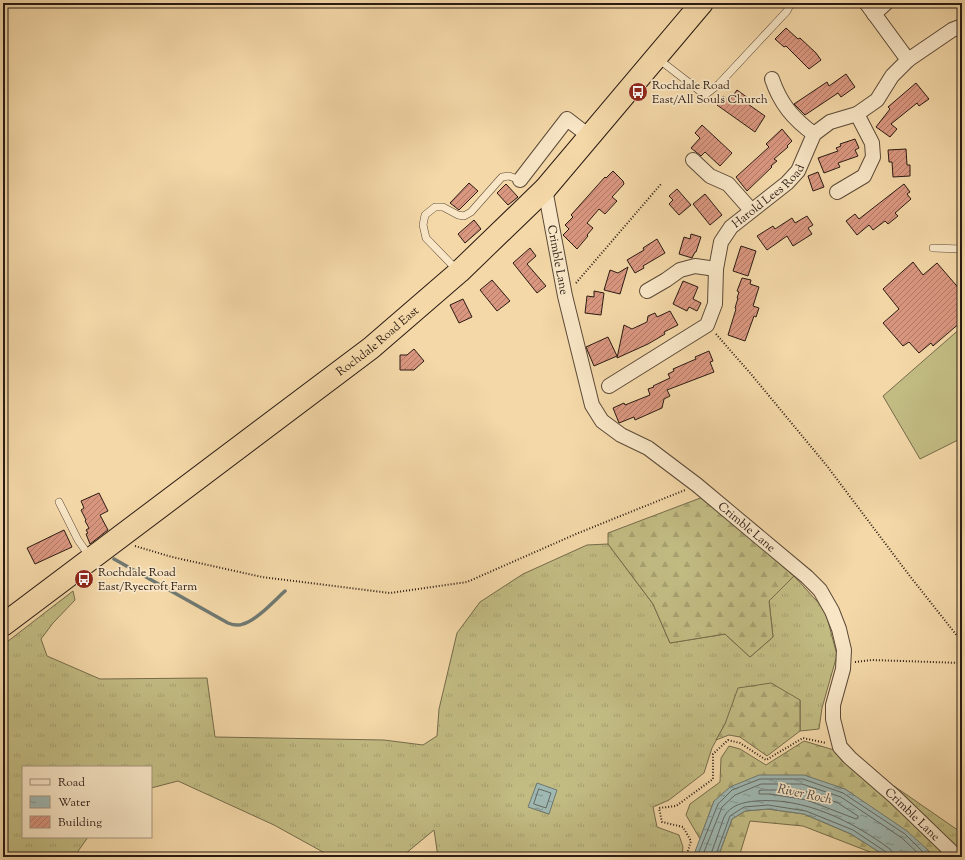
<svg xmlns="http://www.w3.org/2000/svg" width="965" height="860" font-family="'Sorts Mill Goudy',serif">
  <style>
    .grass { fill: url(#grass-tufts); stroke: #766b4b; fill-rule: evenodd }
    .forest { fill: url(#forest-firs); stroke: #766b4b }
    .pitch { fill: #c2bc83; stroke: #766b4b }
    .water { fill: url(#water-ripples); stroke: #707972 }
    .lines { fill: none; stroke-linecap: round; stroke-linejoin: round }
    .shore { stroke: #646962; stroke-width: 1 }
    .stream { stroke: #707972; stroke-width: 3.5 }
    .building { fill: url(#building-hatch); stroke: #2a1a13 }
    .service-casing { stroke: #5c4a38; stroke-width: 8 }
    .minor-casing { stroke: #5c4a38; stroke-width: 16 }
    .trunk-casing { stroke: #2a1a13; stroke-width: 24 }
    .path { stroke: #2a1a13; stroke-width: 2; stroke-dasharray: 1 2; stroke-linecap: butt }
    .service { stroke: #f8e6c6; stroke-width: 7 }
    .minor { stroke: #f8e6c6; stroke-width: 14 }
    .trunk { stroke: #f4d8a8; stroke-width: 22 }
    .labels { text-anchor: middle; stroke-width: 3.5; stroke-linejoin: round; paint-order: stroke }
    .poi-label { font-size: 12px; fill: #2a1a13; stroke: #f8e6c6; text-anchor: start }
    .street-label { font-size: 12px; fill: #2a1a13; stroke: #f8e6c6 }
    .water-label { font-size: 13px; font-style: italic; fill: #4d4943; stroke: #f8e6c6 }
  </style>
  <defs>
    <pattern id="grass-tufts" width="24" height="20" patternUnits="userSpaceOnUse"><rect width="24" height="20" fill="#c2bc83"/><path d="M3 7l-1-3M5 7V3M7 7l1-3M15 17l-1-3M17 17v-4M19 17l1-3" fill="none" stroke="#a7a170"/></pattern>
    <pattern id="forest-firs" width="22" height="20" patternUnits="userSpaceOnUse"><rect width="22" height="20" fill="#c2bc83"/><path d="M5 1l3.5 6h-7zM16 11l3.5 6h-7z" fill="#a7a170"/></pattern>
    <pattern id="water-ripples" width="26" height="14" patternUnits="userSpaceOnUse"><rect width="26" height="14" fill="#9fb8b2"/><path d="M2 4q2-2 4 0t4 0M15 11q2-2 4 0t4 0" fill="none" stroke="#829590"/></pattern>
    <pattern id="building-hatch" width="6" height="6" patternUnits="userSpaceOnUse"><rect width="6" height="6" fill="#da9780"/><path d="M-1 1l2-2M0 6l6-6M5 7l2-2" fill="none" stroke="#b17a68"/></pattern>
  </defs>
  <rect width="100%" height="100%" fill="#f4d8a8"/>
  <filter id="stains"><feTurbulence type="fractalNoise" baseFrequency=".005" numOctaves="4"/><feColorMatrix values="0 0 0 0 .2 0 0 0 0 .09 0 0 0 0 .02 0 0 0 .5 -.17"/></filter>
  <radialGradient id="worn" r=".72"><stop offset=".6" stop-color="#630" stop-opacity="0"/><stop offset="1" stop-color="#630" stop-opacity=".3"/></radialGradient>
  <path class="grass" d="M 608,544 L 653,604 L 670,643 L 725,634 L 750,657 L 773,637 L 769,601 L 794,576 L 825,610 L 837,655 L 822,708 L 819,729 L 800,731 L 800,700 L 725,724 L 712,748 L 704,773 L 669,800 L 653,807 L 657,827 L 679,835 L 683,847 L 682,857 L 438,857 L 434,830 L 405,854 L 332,857 L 274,825 L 178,781 L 151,788 L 151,767 L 23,767 L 23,837 L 88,837 L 74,857 L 3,857 L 3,645 L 73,591 L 75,600 L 53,623 L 41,639 L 47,656 L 100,679 L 207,678 L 215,737 L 384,740 L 423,745 L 437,736 L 439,709 L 457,633 L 480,602 L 523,574 L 587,545 ZM 537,784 L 549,814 L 529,807 Z
    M 894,786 L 962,833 L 962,855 L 958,848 Z"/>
  <path class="forest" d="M 703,497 L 794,576 L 769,601 L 773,637 L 750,657 L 725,634 L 670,643 L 653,604 L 608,544 L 608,533 Z
    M 771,683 L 800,700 L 800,731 L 767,756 L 740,737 L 729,735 L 716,740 L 725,724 L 738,688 Z
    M 804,741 L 834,750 L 948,857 L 932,857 L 928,850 L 845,789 L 714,801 L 700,839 L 686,815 L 690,804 L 720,782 L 721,758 L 729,746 L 740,749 L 766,765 Z
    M 768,809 L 804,814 L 851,834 L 887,857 L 883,857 L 803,826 L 750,821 L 739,857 L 718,857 L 732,819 L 745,811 Z"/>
  <path class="pitch" d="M 962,327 L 962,438 L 920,459 L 883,396 Z"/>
  <path class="water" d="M 759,775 L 804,775 L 845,789 L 907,831 L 928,850 L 932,857 L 887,857 L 851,834 L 804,814 L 768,809 L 745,811 L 732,819 L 718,857 L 693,857 L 714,801 L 730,787 Z
    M 537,783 L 557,790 L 549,814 L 528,807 Z"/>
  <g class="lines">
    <path class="shore" d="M 539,789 L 551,793 L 546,808 L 534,804 Z
      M 763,790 L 801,790 L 838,803 L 858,816 L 858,818 L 856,819 L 807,800 L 770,794 L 759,794 L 759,791 Z
      M 697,857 L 718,804 L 732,790 L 760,779 L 803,779 L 843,793 L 905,834 L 928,857
      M 702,857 L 722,807 L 735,795 L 761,784 L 802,784 L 841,797 L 902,838 L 922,857
      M 710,857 L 724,817 C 730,805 744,802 756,801 C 804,797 852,821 890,849 L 893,853 L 893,857
      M 715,857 L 730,816 L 744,807 L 768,805 L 806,811 L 853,830 L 886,852 L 888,857"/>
    <path class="stream" d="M 114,559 L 228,623 C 233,625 238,626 243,624 C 257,620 274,601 285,591"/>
  </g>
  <path class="building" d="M 786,28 L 798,39 L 800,38 L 816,53 L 821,60 L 809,69 L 786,46 L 784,47 L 775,39 Z
    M 846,74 L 855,87 L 841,97 L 838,93 L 805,115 L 794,104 L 827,82 L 829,86 Z
    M 916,83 L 929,99 L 919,106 L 917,103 L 891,124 L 897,129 L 890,137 L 876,127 L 890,109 L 888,107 Z
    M 737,90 L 748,98 L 745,102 L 765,116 L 755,132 L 717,105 L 723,96 L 729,101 Z
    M 702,125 L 732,153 L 720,166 L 705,152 L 701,156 L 691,148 L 700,138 L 695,133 Z
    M 782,129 L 792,141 L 787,146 L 788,147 L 774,159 L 777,161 L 771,166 L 772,167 L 747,191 L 736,177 L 769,147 L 766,144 Z
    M 855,139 L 859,148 L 855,150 L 858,156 L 838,163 L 840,167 L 824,173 L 818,158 L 838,151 L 836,148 L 841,146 L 840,144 Z
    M 906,149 L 907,165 L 910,165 L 910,176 L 893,177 L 892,162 L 889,162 L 888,150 Z
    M 613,171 L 623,181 L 624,184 L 612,197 L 617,201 L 605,214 L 599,209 L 587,223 L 593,228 L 587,235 L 588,236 L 577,249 L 563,235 L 569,229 L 565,225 L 573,217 L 571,215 L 605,177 L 606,178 Z
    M 818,172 L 824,187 L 813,191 L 808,176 Z
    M 469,183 L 478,191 L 459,210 L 450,203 Z
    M 506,184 L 518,197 L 508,205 L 497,193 Z
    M 904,184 L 910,192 L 907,194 L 911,199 L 895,213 L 898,216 L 888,224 L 885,221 L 873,230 L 869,225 L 857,235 L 846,221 L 855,214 L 859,219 Z
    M 677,189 L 691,205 L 679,215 L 669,204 L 673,200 L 669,196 Z
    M 705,194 L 722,215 L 710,225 L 693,204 Z
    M 807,216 L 813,225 L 808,228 L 812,234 L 793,246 L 787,236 L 767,250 L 757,236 L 773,226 L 775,229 L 792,218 L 795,223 Z
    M 474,220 L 481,229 L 465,243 L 458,234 Z
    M 691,234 L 701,237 L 696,252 L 695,252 L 692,258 L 679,254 L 684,237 L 690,239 Z
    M 657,239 L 665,253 L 643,266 L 644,268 L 635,273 L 627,260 L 644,250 L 643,248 Z
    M 741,246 L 756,251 L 748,276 L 733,271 Z
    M 530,248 L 536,256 L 527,264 L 546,286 L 537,293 L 513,263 Z
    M 913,262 L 923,275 L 937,263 L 962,292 L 962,321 L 933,346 L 931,343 L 919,353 L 909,342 L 903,346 L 883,323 L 899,309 L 883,289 Z
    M 628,267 L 620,294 L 604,290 L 610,270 L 618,273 Z
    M 742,278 L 751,280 L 750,284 L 759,287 L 753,306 L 759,308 L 756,317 L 754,316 L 745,341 L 728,335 L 736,309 L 735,308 L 738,298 L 737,298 L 739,292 L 737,291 Z
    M 492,280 L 510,301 L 497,311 L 480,290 Z
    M 683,281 L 698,287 L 693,299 L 701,303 L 697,311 L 689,307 L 687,311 L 673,304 Z
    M 594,291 L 604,293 L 601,315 L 585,313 L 587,296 L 594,297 Z
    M 463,299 L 472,317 L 459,323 L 450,305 Z
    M 670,311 L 678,325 L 664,332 L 665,334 L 648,344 L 617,358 L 624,325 L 632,329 L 647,322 L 648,316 L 655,313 L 657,317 Z
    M 608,337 L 617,356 L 594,366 L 586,347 Z
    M 414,349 L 424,361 L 414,370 L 400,370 L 400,355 L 407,355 Z
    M 709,351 L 713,361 L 710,362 L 714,372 L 667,390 L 670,396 L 664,399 L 662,408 L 635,420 L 634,417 L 619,423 L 613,408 L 624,403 L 625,405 L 650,395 L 648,389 L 654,387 L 653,386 L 670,378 L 668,374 L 674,371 L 673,369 L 696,359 L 695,357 Z
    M 99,493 L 108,511 L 100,515 L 108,530 L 90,544 L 86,534 L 88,533 L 86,530 L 89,528 L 85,521 L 86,520 L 81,510 L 84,508 L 81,501 Z
    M 64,530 L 72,547 L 35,564 L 27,548 Z"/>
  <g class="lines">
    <defs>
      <path id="service" d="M 657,58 L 705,95 L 719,84 L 787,11 L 791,3
        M 933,248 L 962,249
        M 457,270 L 426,238 L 423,225 L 425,215 L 435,207 L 443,207 L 458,215 L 464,216 L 471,212 L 502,177 L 509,176 L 520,180
        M 59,502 L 78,540 L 90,557"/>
      <g id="minor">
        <path d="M 867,4 L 908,60"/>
        <path d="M 874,14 L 886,3"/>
        <path d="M 772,79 C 780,103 793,119 814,134"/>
        <path d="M 693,160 L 710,176 L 728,184 L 751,210"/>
        <path d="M 520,180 L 567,119 L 589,136"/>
        <path id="s1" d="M 545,189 L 565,296 L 592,405 L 602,421 L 621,435 L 648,448 L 697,485 L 807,577 L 820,590 L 832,611 L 839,629 L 844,650 L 843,669 L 833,705 L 833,719 L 840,747 L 850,758 L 895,797 L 953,853 L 955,857"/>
        <path d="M 837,192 L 864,176 L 873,157 L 872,143 L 857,114"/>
        <path d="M 647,291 L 666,280 L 680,270 L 695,266 L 716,269"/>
        <path id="s2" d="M 609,386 L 707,325 L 715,304 L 716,269 L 721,242 L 731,227 L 787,183 L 798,171 L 814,134 L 830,122 L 857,114 L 877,100 L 892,76 L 908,60 L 952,30 L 962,26"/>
      </g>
      <g id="trunk">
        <path id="s3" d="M 3,625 L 371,348 L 459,272 L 545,189 L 702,3"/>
      </g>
    </defs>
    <use href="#service" class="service-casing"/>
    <use href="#minor" class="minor-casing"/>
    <use href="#trunk" class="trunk-casing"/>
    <path class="path" d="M 576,283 L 661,184
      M 716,334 L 751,374 L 827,466 L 909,575 L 962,642
      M 135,546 L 172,557 L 262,577 L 390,593 L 467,582 L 576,534 L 685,490
      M 855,662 L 872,660 L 962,663
      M 686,857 L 691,841 L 683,827 L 662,822 L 659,808 L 676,806 L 713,779 L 713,754 L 728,740 L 740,743 L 766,760 L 803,738 L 826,743"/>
    <use href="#service" class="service"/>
    <use href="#minor" class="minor"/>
    <use href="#trunk" class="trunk"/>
  </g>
  <defs>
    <symbol id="bus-disc" viewBox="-11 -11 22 22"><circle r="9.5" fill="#8f2418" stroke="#f8e6c6"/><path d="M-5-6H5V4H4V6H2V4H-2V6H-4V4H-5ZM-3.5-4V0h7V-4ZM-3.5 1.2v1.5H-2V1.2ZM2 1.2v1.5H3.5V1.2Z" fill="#fff"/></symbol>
  </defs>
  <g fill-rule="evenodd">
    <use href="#bus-disc" x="627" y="81" width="22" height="22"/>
    <use href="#bus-disc" x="73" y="568" width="22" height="22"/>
  </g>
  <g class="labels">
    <g class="poi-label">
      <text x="652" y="89">Rochdale Road<tspan x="652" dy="14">East/All Souls Church</tspan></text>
      <text x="98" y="576">Rochdale Road<tspan x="98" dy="14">East/Ryecroft Farm</tspan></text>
    </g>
    <g class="street-label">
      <text dy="4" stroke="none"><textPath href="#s2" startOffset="267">Harold Lees Road</textPath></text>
      <text dy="4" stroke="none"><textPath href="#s1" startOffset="72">Crimble Lane</textPath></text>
      <text dy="4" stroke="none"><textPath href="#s3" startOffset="470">Rochdale Road East</textPath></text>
      <text dy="4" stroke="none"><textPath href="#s1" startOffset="420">Crimble Lane</textPath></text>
      <text dy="4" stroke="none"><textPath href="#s1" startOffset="780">Crimble Lane</textPath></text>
    </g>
    <g class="water-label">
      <text transform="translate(805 793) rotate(12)" y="5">River Roch</text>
    </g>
  </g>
  <rect width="965" height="860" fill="none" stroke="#f4d8a8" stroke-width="16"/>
  <rect x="4" y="4" width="957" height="852" fill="none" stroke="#2a1a13" stroke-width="2"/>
  <rect x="8" y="8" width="949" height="844" fill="none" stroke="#2a1a13"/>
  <rect x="22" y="766" width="130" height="72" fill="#f8e6c6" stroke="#a6947e"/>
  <rect x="30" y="779" width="20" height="6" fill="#f8e6c6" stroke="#a6947e"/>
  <text x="58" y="786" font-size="12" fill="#2a1a13">Road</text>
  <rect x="30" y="796" width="20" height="12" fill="url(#water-ripples)" stroke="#a6947e"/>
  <text x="58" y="806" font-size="12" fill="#2a1a13">Water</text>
  <rect x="30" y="816" width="20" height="12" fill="url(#building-hatch)" stroke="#a6947e"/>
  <text x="58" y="826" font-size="12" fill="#2a1a13">Building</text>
  <rect width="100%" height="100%" filter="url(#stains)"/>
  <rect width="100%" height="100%" fill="url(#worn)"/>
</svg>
